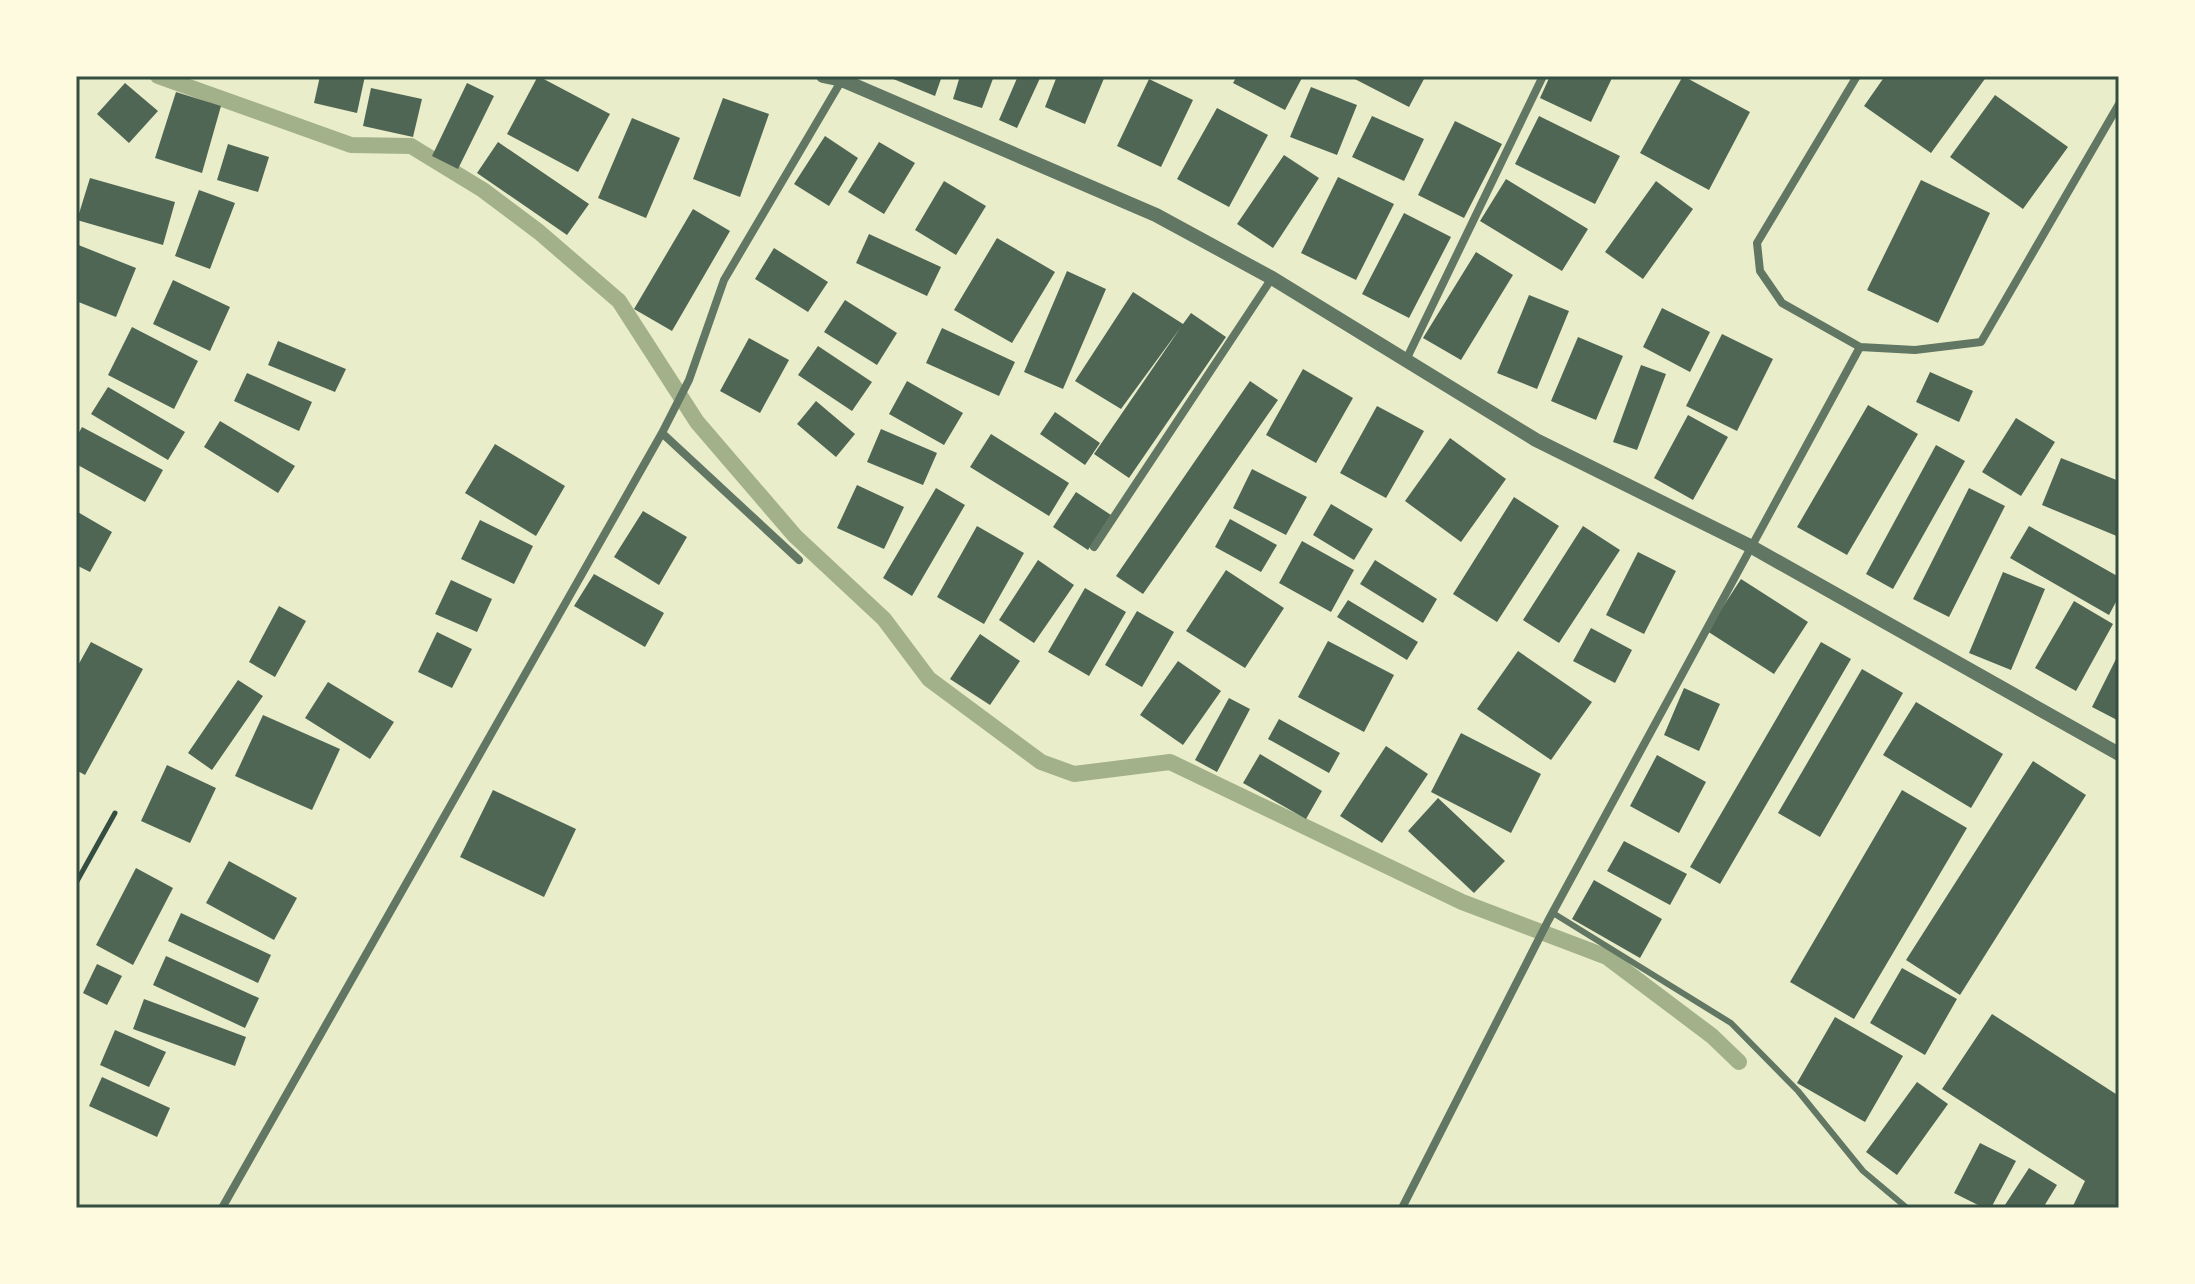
<svg xmlns="http://www.w3.org/2000/svg" width="2195" height="1284" font-family="'Nunito Sans',sans-serif">
  <style>
    .lines { fill: none; stroke-linecap: round; stroke-linejoin: round }
    .stream { stroke: #a3b18a; stroke-width: 16 }
    .building { fill: #4f6655 }
    .path { stroke: #344e41; stroke-width: 5 }
    .service { stroke: #617663; stroke-width: 6 }
    .minor { stroke: #617663; stroke-width: 8 }
    .tertiary { stroke: #617663; stroke-width: 14 }
    .neatline { fill: none; stroke: #344e41; stroke-width: 3 }
  </style>
  <rect width="100%" height="100%" fill="#e9edc9"/>
  <g class="lines">
    <path class="stream" d="M 158,76 L 351,145 L 411,146 L 483,190 L 539,232 L 619,301 L 697,422 L 795,536 L 884,619 L 929,679 L 1041,762 L 1074,774 L 1170,762 L 1462,902 L 1607,957 L 1712,1036 L 1739,1062"/>
  </g>
  <path class="building" d="M 320,76 L 365,76 L 357,113 L 314,103 Z
    M 538,76 L 610,114 L 578,172 L 507,134 Z
    M 886,76 L 942,76 L 935,96 Z
    M 960,76 L 994,76 L 982,108 L 953,99 Z
    M 1018,76 L 1041,76 L 1017,128 L 999,120 Z
    M 1057,76 L 1105,76 L 1085,124 L 1045,107 Z
    M 1237,76 L 1303,76 L 1285,110 L 1233,83 Z
    M 1349,76 L 1418,76 L 1424,79 L 1409,107 Z
    M 1550,76 L 1613,76 L 1591,122 L 1540,98 Z
    M 1683,76 L 1750,112 L 1709,190 L 1640,153 Z
    M 1885,76 L 1987,76 L 1931,153 L 1864,106 Z
    M 1149,79 L 1193,100 L 1161,167 L 1117,146 Z
    M 125,83 L 158,111 L 129,143 L 97,114 Z
    M 467,83 L 494,96 L 458,169 L 432,156 Z
    M 1311,87 L 1357,105 L 1337,155 L 1290,137 Z
    M 371,88 L 422,99 L 413,137 L 363,126 Z
    M 176,92 L 221,106 L 202,173 L 155,158 Z
    M 1995,95 L 2068,147 L 2023,209 L 1950,157 Z
    M 723,98 L 769,114 L 740,197 L 693,179 Z
    M 1217,108 L 1268,135 L 1229,207 L 1177,179 Z
    M 1372,116 L 1424,139 L 1404,181 L 1352,157 Z
    M 1539,116 L 1620,156 L 1595,204 L 1515,164 Z
    M 632,118 L 680,138 L 646,218 L 598,198 Z
    M 1455,121 L 1502,144 L 1464,218 L 1418,195 Z
    M 825,136 L 858,158 L 829,206 L 794,184 Z
    M 498,142 L 589,204 L 567,235 L 477,173 Z
    M 879,142 L 915,163 L 884,214 L 848,192 Z
    M 228,144 L 269,157 L 258,192 L 217,180 Z
    M 1284,155 L 1319,178 L 1273,248 L 1237,224 Z
    M 1338,177 L 1394,204 L 1356,280 L 1301,253 Z
    M 90,178 L 175,202 L 163,245 L 77,220 Z
    M 1506,179 L 1588,229 L 1562,271 L 1480,221 Z
    M 1921,180 L 1990,213 L 1938,323 L 1867,290 Z
    M 944,181 L 986,206 L 956,255 L 915,230 Z
    M 1656,181 L 1693,209 L 1643,279 L 1605,252 Z
    M 199,190 L 235,203 L 210,269 L 175,256 Z
    M 693,209 L 730,231 L 672,331 L 634,309 Z
    M 1404,213 L 1451,237 L 1409,318 L 1362,294 Z
    M 869,234 L 941,267 L 927,296 L 856,263 Z
    M 997,238 L 1055,272 L 1012,343 L 954,310 Z
    M 76,244 L 136,268 L 116,317 L 76,301 Z
    M 774,248 L 828,282 L 808,312 L 755,279 Z
    M 1476,252 L 1513,275 L 1461,360 L 1423,338 Z
    M 1067,271 L 1106,289 L 1063,389 L 1024,372 Z
    M 173,280 L 230,307 L 210,351 L 153,324 Z
    M 1133,292 L 1183,324 L 1191,313 L 1226,337 L 1129,478 L 1094,454 L 1181,327 L 1121,409 L 1075,381 Z
    M 1529,295 L 1569,311 L 1537,389 L 1497,373 Z
    M 845,300 L 897,333 L 877,365 L 824,332 Z
    M 1662,308 L 1710,332 L 1690,372 L 1643,347 Z
    M 132,327 L 198,361 L 174,409 L 108,375 Z
    M 942,328 L 1015,362 L 999,396 L 926,363 Z
    M 1722,334 L 1773,359 L 1737,431 L 1686,406 Z
    M 1578,337 L 1623,356 L 1596,420 L 1551,401 Z
    M 749,338 L 789,360 L 760,413 L 720,391 Z
    M 278,341 L 346,369 L 335,392 L 268,365 Z
    M 818,346 L 872,382 L 852,411 L 798,375 Z
    M 1641,365 L 1666,374 L 1637,450 L 1613,442 Z
    M 1303,369 L 1353,398 L 1316,463 L 1266,435 Z
    M 1930,372 L 1973,391 L 1959,422 L 1916,402 Z
    M 247,373 L 312,402 L 299,431 L 234,401 Z
    M 907,381 L 963,413 L 944,445 L 889,414 Z
    M 1250,381 L 1278,400 L 1143,594 L 1116,576 Z
    M 108,387 L 185,432 L 168,460 L 91,414 Z
    M 816,401 L 855,434 L 836,457 L 797,424 Z
    M 1868,405 L 1918,434 L 1847,555 L 1797,527 Z
    M 1377,406 L 1424,431 L 1386,498 L 1340,473 Z
    M 1055,412 L 1100,443 L 1085,465 L 1040,434 Z
    M 1688,415 L 1728,437 L 1693,500 L 1654,478 Z
    M 2016,418 L 2055,442 L 2021,496 L 1982,472 Z
    M 220,421 L 295,466 L 278,493 L 204,447 Z
    M 82,427 L 163,470 L 145,502 L 76,464 L 76,438 Z
    M 881,429 L 937,453 L 923,485 L 867,462 Z
    M 991,434 L 1069,483 L 1049,516 L 970,467 Z
    M 1450,438 L 1506,479 L 1461,542 L 1405,501 Z
    M 495,444 L 565,486 L 536,536 L 465,493 Z
    M 1936,445 L 1965,461 L 1893,589 L 1866,574 Z
    M 2061,458 L 2119,481 L 2119,537 L 2042,505 Z
    M 1252,469 L 1307,497 L 1286,535 L 1233,508 Z
    M 857,485 L 904,507 L 884,549 L 837,528 Z
    M 936,488 L 965,505 L 912,596 L 883,578 Z
    M 1969,488 L 2005,506 L 1949,617 L 1913,599 Z
    M 1076,492 L 1111,515 L 1088,550 L 1053,527 Z
    M 1514,497 L 1559,526 L 1497,622 L 1453,594 Z
    M 1331,504 L 1373,529 L 1354,560 L 1313,535 Z
    M 76,511 L 112,532 L 90,572 L 76,565 Z
    M 643,511 L 687,537 L 659,585 L 614,557 Z
    M 1230,519 L 1277,545 L 1261,572 L 1215,547 Z
    M 480,520 L 533,546 L 514,584 L 461,559 Z
    M 977,526 L 1024,553 L 984,624 L 937,597 Z
    M 1583,526 L 1620,550 L 1559,643 L 1523,620 Z
    M 2029,526 L 2119,577 L 2119,596 L 2109,615 L 2010,558 Z
    M 1302,541 L 1354,570 L 1331,612 L 1279,583 Z
    M 1638,552 L 1676,571 L 1644,634 L 1606,615 Z
    M 1038,560 L 1074,585 L 1034,643 L 999,620 Z
    M 1375,560 L 1437,599 L 1423,623 L 1360,584 Z
    M 1226,570 L 1284,608 L 1245,668 L 1186,631 Z
    M 2003,572 L 2045,589 L 2011,670 L 1969,653 Z
    M 594,574 L 664,613 L 645,647 L 574,606 Z
    M 1741,579 L 1808,622 L 1774,674 L 1707,631 Z
    M 451,580 L 492,599 L 477,632 L 435,614 Z
    M 1085,588 L 1126,612 L 1089,676 L 1048,652 Z
    M 1348,600 L 1418,642 L 1407,660 L 1337,617 Z
    M 2074,601 L 2113,624 L 2076,691 L 2035,668 Z
    M 279,606 L 306,621 L 275,677 L 249,662 Z
    M 1137,611 L 1174,632 L 1142,687 L 1105,665 Z
    M 1591,628 L 1632,650 L 1615,683 L 1573,661 Z
    M 437,632 L 472,649 L 452,688 L 418,672 Z
    M 980,634 L 1020,661 L 990,705 L 950,679 Z
    M 1328,641 L 1394,675 L 1364,732 L 1298,697 Z
    M 91,642 L 143,669 L 85,775 L 76,770 L 76,669 Z
    M 1821,642 L 1851,659 L 1720,884 L 1690,867 Z
    M 1518,651 L 1592,702 L 1551,760 L 1477,709 Z
    M 2119,653 L 2119,721 L 2092,707 Z
    M 1178,661 L 1221,691 L 1183,745 L 1140,715 Z
    M 1862,669 L 1903,693 L 1820,837 L 1778,813 Z
    M 238,680 L 263,696 L 212,770 L 188,753 Z
    M 328,682 L 394,722 L 370,759 L 305,718 Z
    M 1684,688 L 1720,704 L 1699,751 L 1664,735 Z
    M 1229,698 L 1250,709 L 1217,772 L 1195,760 Z
    M 1916,702 L 2003,754 L 1971,808 L 1883,755 Z
    M 263,715 L 340,749 L 312,810 L 235,776 Z
    M 1279,719 L 1340,753 L 1329,773 L 1268,739 Z
    M 1461,733 L 1541,774 L 1511,833 L 1431,792 Z
    M 1386,746 L 1428,774 L 1382,843 L 1340,816 Z
    M 1260,754 L 1322,791 L 1306,819 L 1243,783 Z
    M 1657,755 L 1706,782 L 1679,833 L 1630,806 Z
    M 2033,761 L 2086,795 L 1960,995 L 1906,960 Z
    M 167,765 L 216,788 L 190,843 L 141,821 Z
    M 493,790 L 576,829 L 544,897 L 460,857 Z
    M 1902,790 L 1967,828 L 1854,1019 L 1790,982 Z
    M 1438,798 L 1505,861 L 1474,893 L 1408,831 Z
    M 1624,841 L 1687,874 L 1670,905 L 1607,871 Z
    M 229,861 L 297,898 L 274,940 L 206,903 Z
    M 136,868 L 173,888 L 133,965 L 96,945 Z
    M 1594,880 L 1662,919 L 1640,958 L 1572,919 Z
    M 181,913 L 271,955 L 258,983 L 168,941 Z
    M 166,956 L 259,998 L 245,1028 L 153,985 Z
    M 97,964 L 122,976 L 107,1005 L 83,993 Z
    M 1902,968 L 1957,999 L 1925,1055 L 1870,1023 Z
    M 144,999 L 246,1037 L 235,1066 L 133,1029 Z
    M 1992,1014 L 2119,1096 L 2119,1208 L 2072,1208 L 2085,1181 L 1942,1089 Z
    M 1835,1017 L 1903,1056 L 1865,1122 L 1797,1083 Z
    M 115,1030 L 166,1052 L 149,1087 L 100,1065 Z
    M 102,1077 L 170,1108 L 157,1137 L 89,1106 Z
    M 1917,1082 L 1948,1104 L 1897,1175 L 1866,1152 Z
    M 1980,1143 L 2016,1161 L 1991,1208 L 1984,1208 L 1954,1193 Z
    M 2029,1168 L 2057,1185 L 2043,1208 L 2003,1208 Z"/>
  <g class="lines">
    <path class="path" d="M 76,883 L 115,813"/>
    <path class="service" d="M 1553,913 L 1731,1023 L 1798,1091 L 1863,1171 L 1907,1208"/>
    <path class="minor" d="M 1857,76 L 1757,243 L 1760,271 L 1782,303 L 1860,347 L 1915,350 L 1981,342 L 2119,104
      M 1406,360 L 1543,76
      M 662,433 L 799,560
      M 1094,547 L 1272,278
      M 222,1208 L 662,433 L 689,380 L 724,280 L 843,78
      M 1402,1208 L 1548,921 L 1860,347"/>
    <path class="tertiary" d="M 823,76 L 842,80 L 1156,215 L 1272,278 L 1536,440 L 1750,546 L 2119,754"/>
  </g>
  <rect width="2195" height="1284" fill="none" stroke="#fefae0" stroke-width="156"/>
  <rect x="78" y="78" width="2039" height="1128" class="neatline"/>
</svg>
